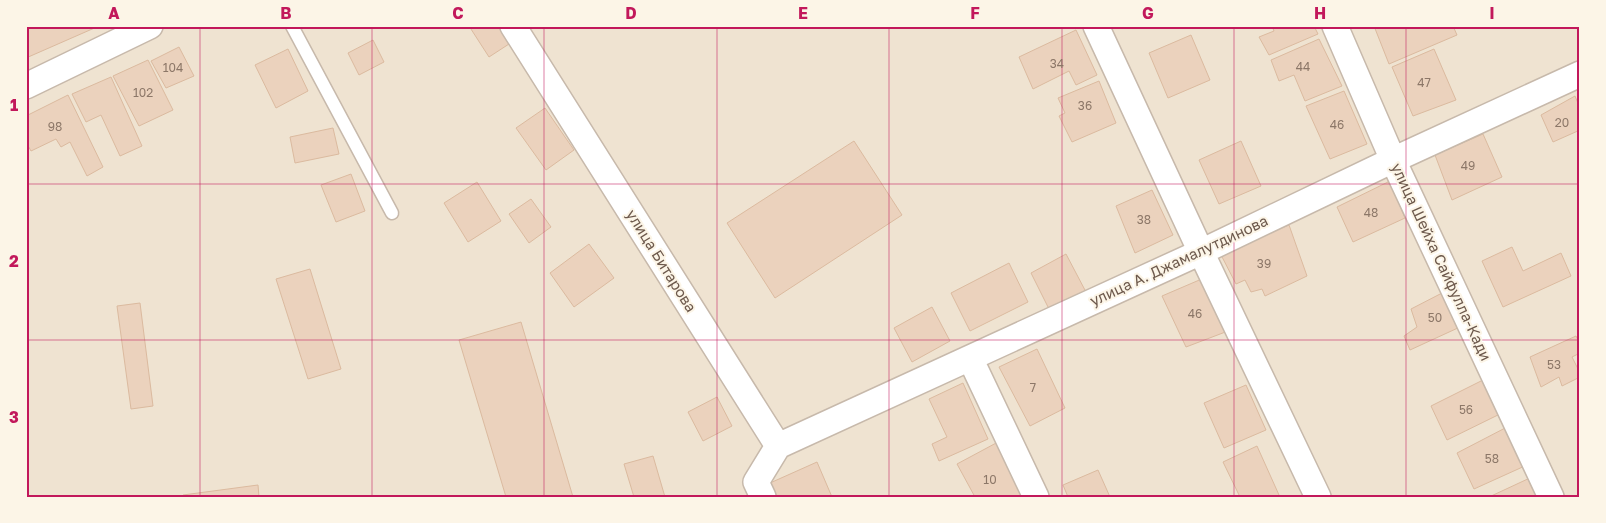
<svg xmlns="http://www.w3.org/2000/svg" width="1606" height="523" font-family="'Golos Text',sans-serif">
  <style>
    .residential { fill: #efe3d1 }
    .building { fill: #ebd2bd; stroke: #dbba9f }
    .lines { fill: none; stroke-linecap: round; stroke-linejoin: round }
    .lane-casing { stroke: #c7b9ab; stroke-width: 15 }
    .street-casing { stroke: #c7b9ab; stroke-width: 28 }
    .lane { stroke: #fff; stroke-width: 12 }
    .street { stroke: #fff; stroke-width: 25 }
    .grid { fill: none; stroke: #c2185b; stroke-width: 1; stroke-opacity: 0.55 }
    .labels { text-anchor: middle; stroke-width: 4; stroke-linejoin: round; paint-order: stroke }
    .number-label { font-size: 12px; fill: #8c7768 }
    .street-label { font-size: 15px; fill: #6d594c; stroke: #fcf5e7 }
    .neatline { fill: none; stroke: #c2185b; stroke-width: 2 }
    .grid-label { font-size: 16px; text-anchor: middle; font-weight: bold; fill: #c2185b }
  </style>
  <rect width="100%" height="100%" fill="#f9f1e1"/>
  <path class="residential" d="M 26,26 L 1580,26 L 1580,497 L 26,497 Z"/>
  <path class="building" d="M 26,26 L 99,26 L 26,58 Z
    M 469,26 L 498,26 L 509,44 L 489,57 Z
    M 1272,26 L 1314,26 L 1318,34 L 1269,55 L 1259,37 L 1274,31 Z
    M 1374,26 L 1453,26 L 1457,35 L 1389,64 Z
    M 1076,30 L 1097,75 L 1076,85 L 1069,71 L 1033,89 L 1019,57 Z
    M 1191,35 L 1210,80 L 1168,98 L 1149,53 Z
    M 1319,39 L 1342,86 L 1305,101 L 1294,75 L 1279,81 L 1271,60 Z
    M 373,40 L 384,62 L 359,75 L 348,53 Z
    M 179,47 L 194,76 L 166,88 L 151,61 Z
    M 288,49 L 308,91 L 276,108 L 255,65 Z
    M 1434,49 L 1456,100 L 1413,116 L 1392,67 Z
    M 148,60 L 173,110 L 139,126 L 113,76 Z
    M 111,77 L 142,146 L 120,156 L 101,115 L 86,122 L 72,94 Z
    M 1099,81 L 1116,123 L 1072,142 L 1059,116 L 1065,113 L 1058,98 Z
    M 1344,91 L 1367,144 L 1330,159 L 1306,106 Z
    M 68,95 L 103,167 L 87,176 L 70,142 L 61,147 L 56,139 L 31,151 L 26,142 L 26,116 Z
    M 1575,96 L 1580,108 L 1580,130 L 1553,142 L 1541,115 Z
    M 545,108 L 574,150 L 546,170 L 516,128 Z
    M 333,128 L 339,154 L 295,163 L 290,137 Z
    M 1483,134 L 1502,177 L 1452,200 L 1435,155 Z
    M 854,141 L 902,215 L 775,298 L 727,223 Z
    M 1241,141 L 1261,186 L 1219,204 L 1199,160 Z
    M 351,174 L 365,211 L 336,222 L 321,185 Z
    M 1390,181 L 1405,218 L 1353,242 L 1337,207 Z
    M 477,182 L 501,221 L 468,242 L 444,203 Z
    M 1152,190 L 1173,235 L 1135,253 L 1116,206 Z
    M 531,199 L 551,227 L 529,243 L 509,214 Z
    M 1289,225 L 1307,276 L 1265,296 L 1262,289 L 1251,292 L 1245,280 L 1236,284 L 1220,253 Z
    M 589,244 L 614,278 L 574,307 L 550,273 Z
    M 1512,247 L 1523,271 L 1561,253 L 1571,276 L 1503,307 L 1482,261 Z
    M 1066,254 L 1086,292 L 1050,311 L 1031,273 Z
    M 1009,263 L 1028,302 L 970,331 L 951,293 Z
    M 310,269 L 341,369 L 308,379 L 276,279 Z
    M 1204,278 L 1228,331 L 1186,347 L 1162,296 Z
    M 1444,292 L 1460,327 L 1410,350 L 1404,336 L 1417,327 L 1411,309 Z
    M 140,303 L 153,406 L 131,409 L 117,306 Z
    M 932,307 L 950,341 L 912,362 L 894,328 Z
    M 521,322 L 573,497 L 506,497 L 459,340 Z
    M 1576,336 L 1580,344 L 1580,353 L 1572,357 L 1580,373 L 1580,377 L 1562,386 L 1559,377 L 1541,387 L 1530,357 Z
    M 1037,349 L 1065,408 L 1030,426 L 999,367 Z
    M 1487,378 L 1502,413 L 1447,440 L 1431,406 Z
    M 963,383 L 988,439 L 939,461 L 932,444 L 947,437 L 929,399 Z
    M 1246,385 L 1266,430 L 1224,448 L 1204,403 Z
    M 717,397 L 732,426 L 703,441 L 688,412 Z
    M 1509,426 L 1527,465 L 1474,489 L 1457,453 Z
    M 998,442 L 1022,496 L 975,497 L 957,464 Z
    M 1257,446 L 1279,495 L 1275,497 L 1240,497 L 1223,462 Z
    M 653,456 L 665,497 L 634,497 L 624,464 Z
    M 817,462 L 832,497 L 776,497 L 770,483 Z
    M 1098,470 L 1110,497 L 1068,497 L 1063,485 Z
    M 1532,477 L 1540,497 L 1489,497 Z
    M 258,485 L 259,497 L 183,497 L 183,495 Z"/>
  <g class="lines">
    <defs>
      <path id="lane" d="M 292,26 L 392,213"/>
      <path id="street" d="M 513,26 L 778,446 L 756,482 L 763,497
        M 1096,26 L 1201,252 L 1318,497
        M 1335,26 L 1393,160 L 1551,497
        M 26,86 L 150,26
        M 970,358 L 1036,497
        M 778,446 L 1201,252 L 1393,160 L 1580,74"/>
    </defs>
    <use href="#lane" class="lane-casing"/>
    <use href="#street" class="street-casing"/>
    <use href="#lane" class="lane"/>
    <use href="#street" class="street"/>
  </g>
  <path class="grid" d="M 200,26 L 200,497M 372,26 L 372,497M 544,26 L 544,497M 717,26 L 717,497M 889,26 L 889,497M 1062,26 L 1062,497M 1234,26 L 1234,497M 1406,26 L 1406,497M 26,184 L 1580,184M 26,340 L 1580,340"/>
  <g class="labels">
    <g class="number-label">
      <text x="1057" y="68">34</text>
      <text x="1303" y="71">44</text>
      <text x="173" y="72">104</text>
      <text x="1424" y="87">47</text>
      <text x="143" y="97">102</text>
      <text x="1085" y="110">36</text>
      <text x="1562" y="127">20</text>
      <text x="1337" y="129">46</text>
      <text x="55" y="131">98</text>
      <text x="1468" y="170">49</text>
      <text x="1371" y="217">48</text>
      <text x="1144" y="224">38</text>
      <text x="1264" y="268">39</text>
      <text x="1195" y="318">46</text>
      <text x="1435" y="322">50</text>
      <text x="1554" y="369">53</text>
      <text x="1033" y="392">7</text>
      <text x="1466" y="414">56</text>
      <text x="1492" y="463">58</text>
      <text x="990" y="484">10</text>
    </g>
    <g class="street-label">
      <text transform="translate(661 261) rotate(58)" y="5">улица Битарова</text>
      <text transform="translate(1179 261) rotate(-25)" y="5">улица А. Джамалутдинова</text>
      <text transform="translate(1441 262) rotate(65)" y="5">улица Шейха Сайфулла-Кади</text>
    </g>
  </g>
  <rect width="1606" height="523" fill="none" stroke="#fcf5e7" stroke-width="55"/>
  <rect x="28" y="28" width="1550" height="468" class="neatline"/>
  <g class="grid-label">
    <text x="114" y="19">A</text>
    <text x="286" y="19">B</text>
    <text x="458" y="19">C</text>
    <text x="631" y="19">D</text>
    <text x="803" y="19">E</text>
    <text x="975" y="19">F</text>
    <text x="1148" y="19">G</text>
    <text x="1320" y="19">H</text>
    <text x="1492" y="19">I</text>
    <text x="14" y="111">1</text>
    <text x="14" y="267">2</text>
    <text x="14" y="423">3</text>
  </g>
</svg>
